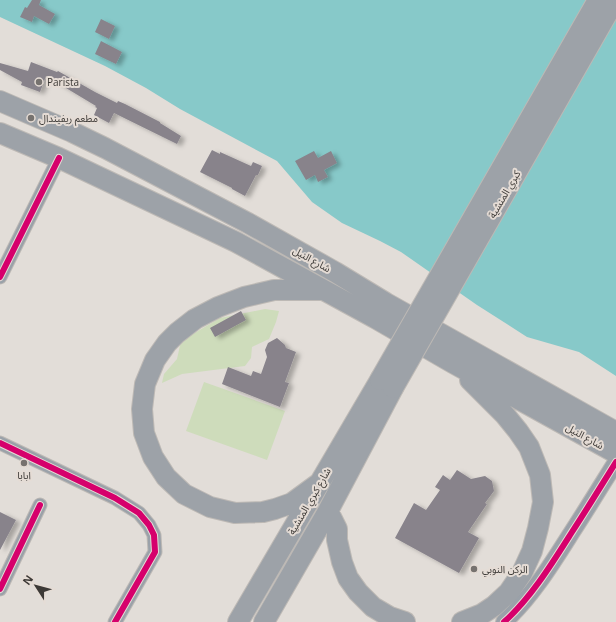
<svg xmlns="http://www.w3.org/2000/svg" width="616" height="622" font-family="'Open Sans','Noto Sans Arabic',sans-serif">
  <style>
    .green { fill: #cedcbb }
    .water { fill: #87c9c9 }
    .building { fill: #88838b; filter: url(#shadow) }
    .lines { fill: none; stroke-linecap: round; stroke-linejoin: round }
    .minor-casing { stroke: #bdb9b5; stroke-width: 15 }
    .tertiary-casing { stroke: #bdb9b5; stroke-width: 18 }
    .primary-casing { stroke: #bdb9b5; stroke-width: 22 }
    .minor { stroke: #9aa1a9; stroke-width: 13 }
    .tertiary { stroke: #9aa1a9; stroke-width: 16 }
    .primary { stroke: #9da2a8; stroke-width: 20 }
    .primary-bridge-casing { stroke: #bdb9b5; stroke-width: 22; stroke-linecap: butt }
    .primary-bridge { stroke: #9da2a8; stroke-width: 20 }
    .cycleway-casing { stroke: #e5dcd5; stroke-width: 8 }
    .cycleway { stroke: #d6006c; stroke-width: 6 }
    .poi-dot { fill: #76726f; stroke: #e5dcd5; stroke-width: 1.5 }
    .labels { text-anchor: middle; stroke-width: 4; stroke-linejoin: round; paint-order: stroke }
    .poi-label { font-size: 10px; fill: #3c3936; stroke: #e5dcd5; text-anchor: start }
    .street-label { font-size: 10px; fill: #3c3936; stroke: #e5dcd5 }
  </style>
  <defs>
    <filter id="shadow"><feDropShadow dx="4.5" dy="2.5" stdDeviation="2" flood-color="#0004"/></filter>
  </defs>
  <rect width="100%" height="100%" fill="#e2ddd8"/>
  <path class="green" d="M 265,309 L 279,311 L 276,322 L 269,339 L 252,347 L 251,358 L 245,366 L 182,374 L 162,383 L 164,374 L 177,359 L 181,341 L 220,318 Z
    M 204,382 L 285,411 L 267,460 L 186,431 Z"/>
  <path class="water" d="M 0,0 L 616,0 L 616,376 L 579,352 L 527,337 L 477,305 L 401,252 L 380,241 L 342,223 L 312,202 L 277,161 L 180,109 L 146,88 L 105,66 L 0,17 Z"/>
  <path class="building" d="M 32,0 L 41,0 L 39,5 L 55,14 L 49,24 L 34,16 L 32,22 L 20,17 L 25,7 L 27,8 Z
    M 101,19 L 115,26 L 109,39 L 95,32 Z
    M 101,41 L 122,52 L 116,64 L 95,54 Z
    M 31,62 L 57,72 L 58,71 L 95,92 L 117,103 L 118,101 L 125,104 L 160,122 L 160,123 L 181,136 L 177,144 L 114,113 L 109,123 L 94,115 L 97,108 L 95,107 L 96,106 L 46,76 L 40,92 L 21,85 L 22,82 L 0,70 L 0,63 L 28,71 Z
    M 212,150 L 220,154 L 220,152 L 251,166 L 253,162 L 262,166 L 258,175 L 256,175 L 245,196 L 232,189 L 232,188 L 200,172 Z
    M 314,151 L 318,158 L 331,151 L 337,163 L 324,170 L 328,177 L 318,182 L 315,175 L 306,180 L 295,161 Z
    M 241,311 L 246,320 L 215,337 L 210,328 Z
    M 277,338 L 285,345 L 286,348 L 296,352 L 285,382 L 289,383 L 280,407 L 222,384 L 228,367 L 251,376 L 253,371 L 261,374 L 267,357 L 265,350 L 268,343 Z
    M 457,470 L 471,479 L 485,476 L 492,481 L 494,491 L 485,503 L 487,504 L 468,532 L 479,538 L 459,573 L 395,538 L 414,503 L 426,510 L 440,490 L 435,487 L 443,475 L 450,480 Z
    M 0,512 L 16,520 L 0,550 Z"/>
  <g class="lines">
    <defs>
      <path id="minor" d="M 0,277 L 59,158
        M 0,443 L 115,498 L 139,513 L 149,525 L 154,535 L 155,552 L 115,622
        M 0,589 L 40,505"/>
      <path id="tertiary" d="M 504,622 C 531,598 553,562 572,532 C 587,509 601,486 616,462"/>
      <path id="primary" d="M 0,101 L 72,132 L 105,148 L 248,223 L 335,272 L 386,303 L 616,432
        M 0,133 L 59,158 L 236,242 L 375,318 L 453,363 L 616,453
        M 318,484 L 292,503 L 275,509 L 263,512 L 235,513 L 210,507 L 184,494 L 166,477 L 153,457 L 144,433 L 142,409 L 145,384 L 155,360 L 167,343 L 177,333 L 195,319 L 218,307 L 244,297 L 274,290 L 323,290
        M 328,511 L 337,529 L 337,540 L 342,562 L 348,578 L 358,592 L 373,607 L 390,617 L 405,622
        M 238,622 L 380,380
        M 264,622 L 328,511 L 393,388
        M 462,622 L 482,614 L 494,606 L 509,592 L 522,573 L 532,551 L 538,528 L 543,502 L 540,475 L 529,447 L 518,431 L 505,415 L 470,380"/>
    </defs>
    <use href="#minor" class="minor-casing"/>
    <use href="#tertiary" class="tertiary-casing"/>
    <use href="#primary" class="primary-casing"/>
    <use href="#minor" class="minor"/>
    <use href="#tertiary" class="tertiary"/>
    <use href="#primary" class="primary"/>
    <defs>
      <path id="primary-bridge" d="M 380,380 L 598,0
        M 393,388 L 615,0"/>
    </defs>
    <use href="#primary-bridge" class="primary-bridge-casing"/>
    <use href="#primary-bridge" class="primary-bridge"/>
    <defs>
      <path id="cycleway" d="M 0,277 L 59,158
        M 0,443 L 115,498 L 139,513 L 149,525 L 154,535 L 155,552 L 115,622
        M 0,589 L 40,505
        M 504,622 C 531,598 553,562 572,532 C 587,509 601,486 616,462"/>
    </defs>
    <use href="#cycleway" class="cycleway-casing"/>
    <use href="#cycleway" class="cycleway"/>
  </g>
  <g class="poi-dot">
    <circle cx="39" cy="82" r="4"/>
    <circle cx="31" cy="118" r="4"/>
    <circle cx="24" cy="463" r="4"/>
    <circle cx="474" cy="569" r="4"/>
  </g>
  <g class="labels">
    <g class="poi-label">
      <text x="47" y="86">Parista</text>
      <text x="39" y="122">مطعم ريفيندال</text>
      <text x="24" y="479" text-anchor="middle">ابابا</text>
      <text x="482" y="573">الركن النوبي</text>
    </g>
    <g class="street-label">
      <text transform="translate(504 194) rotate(-60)" y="4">كبري المنشية</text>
      <text transform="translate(312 259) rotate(29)" y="4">شارع النيل</text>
      <text transform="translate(585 436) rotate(29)" y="4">شارع النيل</text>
      <text transform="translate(309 501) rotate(-60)" y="4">شارع كبري المنشية</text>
    </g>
  </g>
  <g transform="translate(36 586) rotate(306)" stroke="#e5dcd5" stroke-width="3" paint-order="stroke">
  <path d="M0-3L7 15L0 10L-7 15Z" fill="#3c3936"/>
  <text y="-6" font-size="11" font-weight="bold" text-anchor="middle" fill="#3c3936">N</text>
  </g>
</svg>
